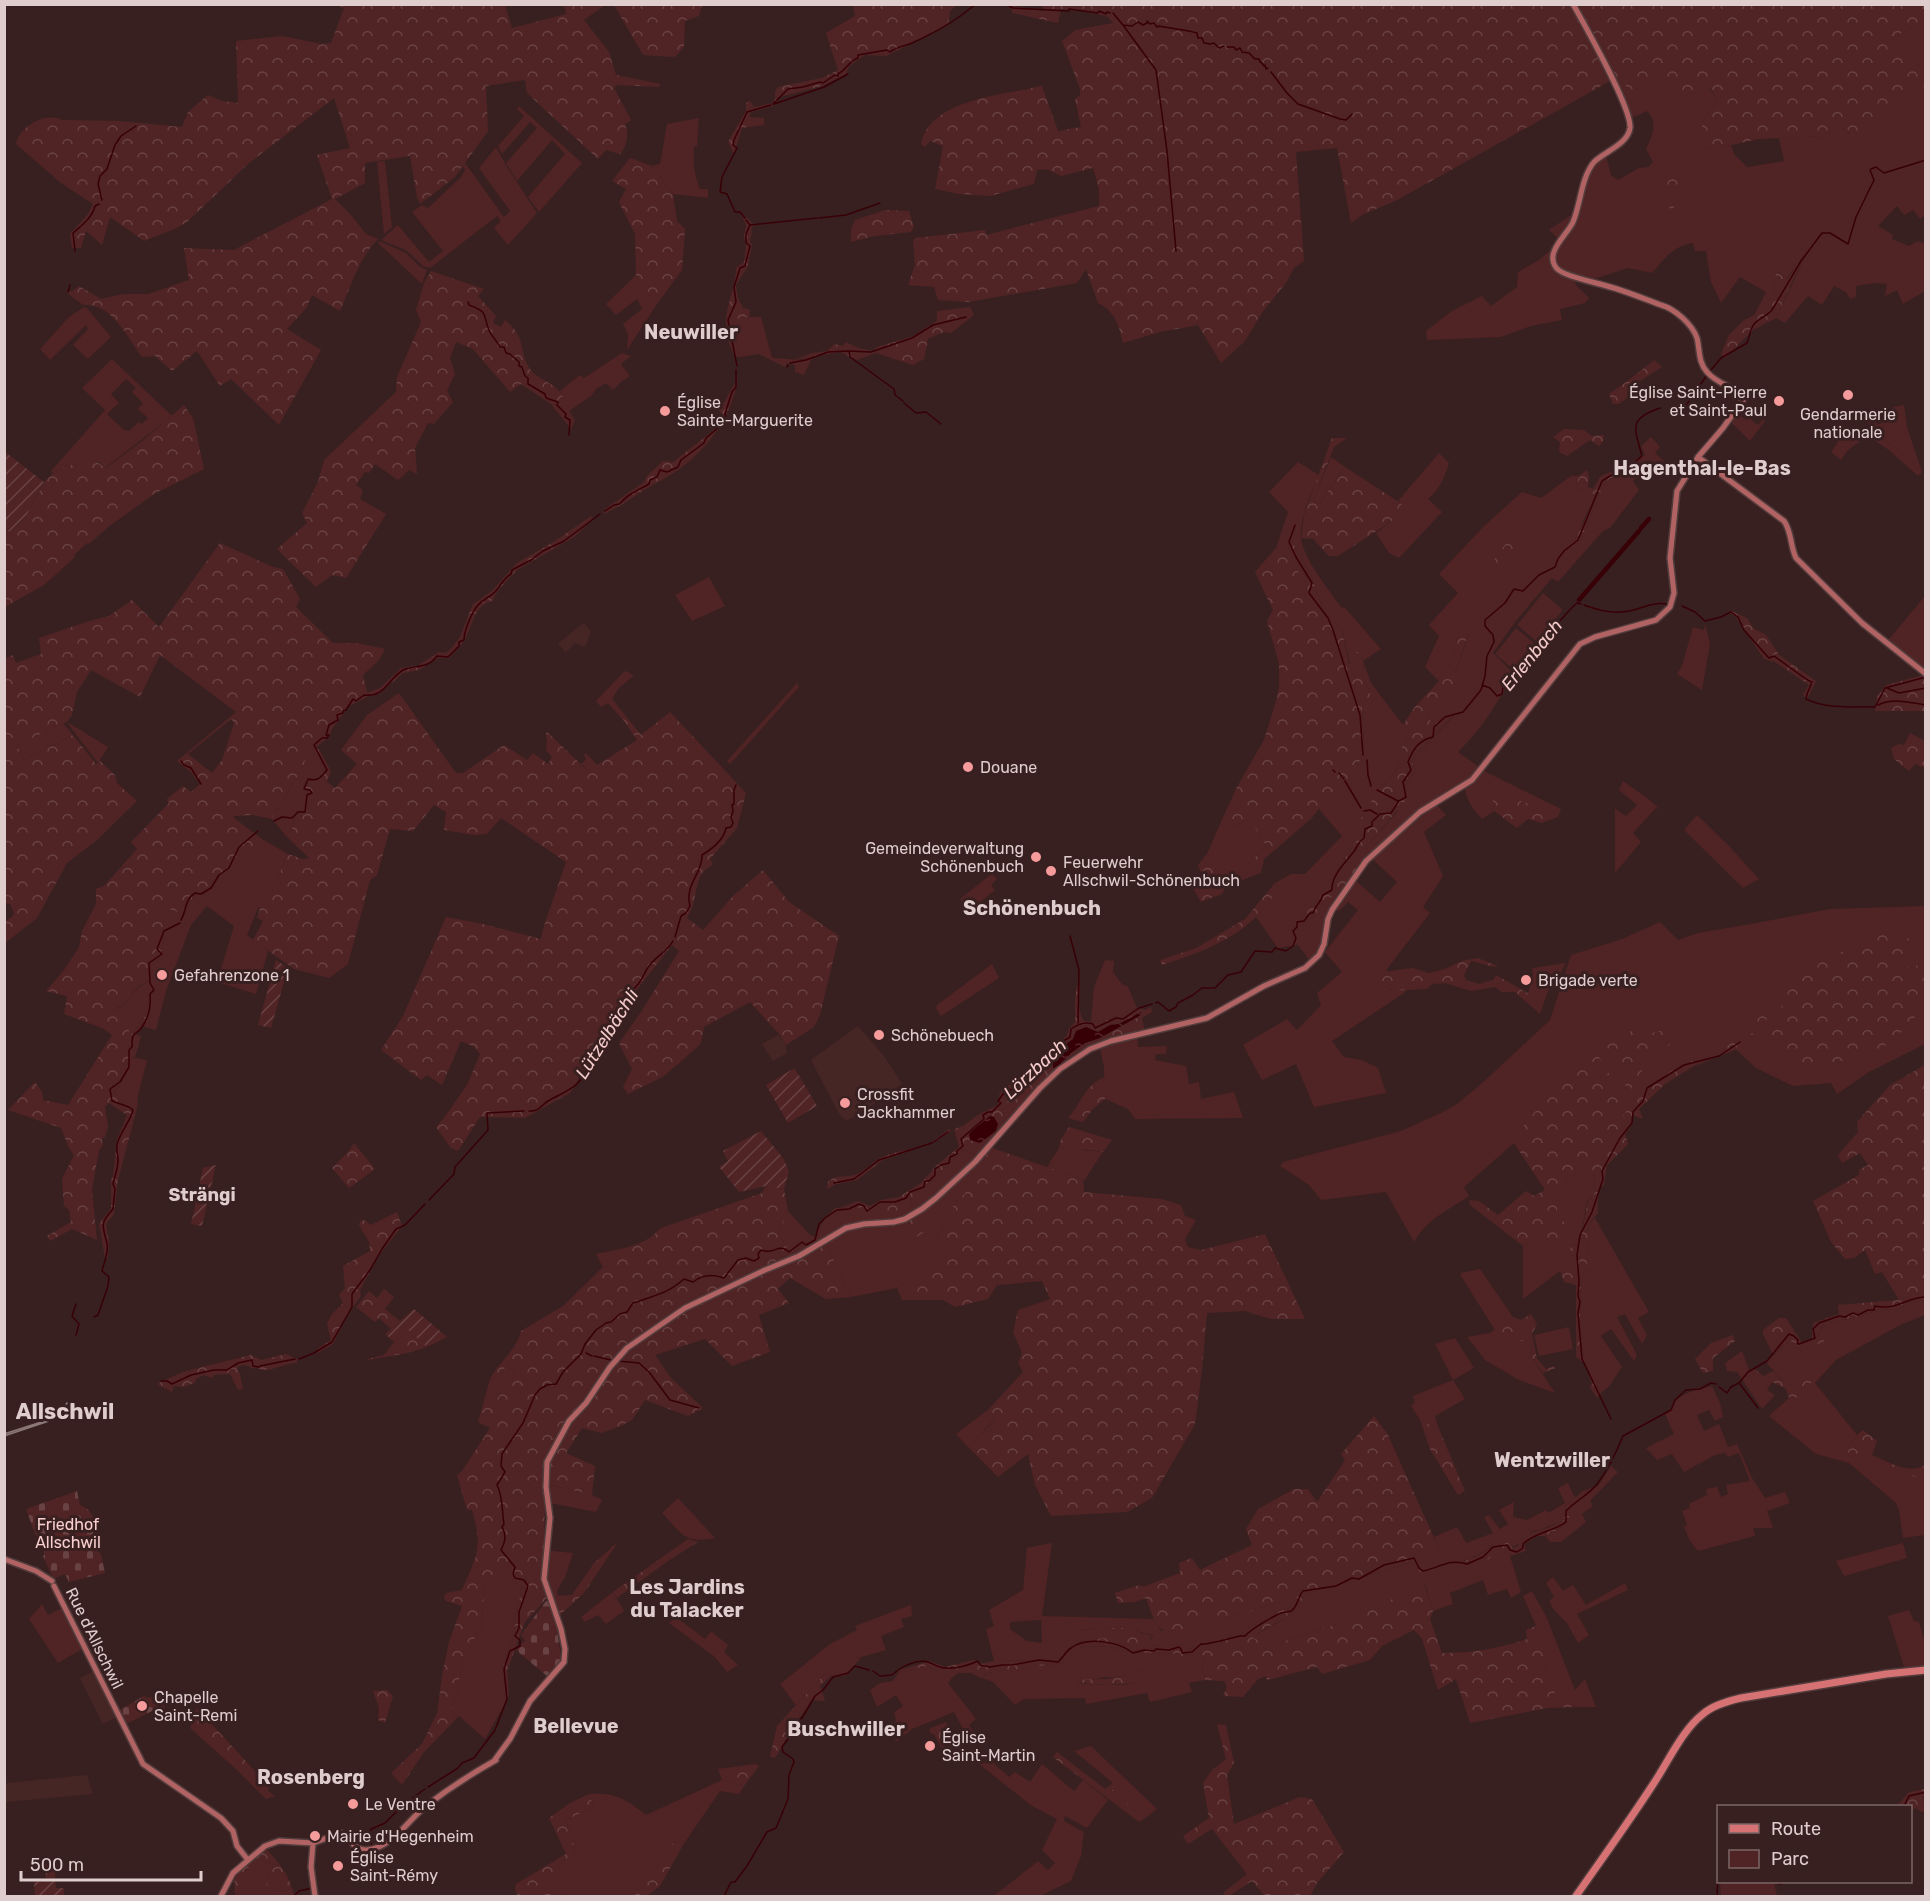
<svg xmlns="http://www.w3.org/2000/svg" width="1930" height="1901" font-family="Rubik,sans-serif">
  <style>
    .built { fill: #462525 }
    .green { fill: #502324; fill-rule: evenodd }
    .forest { fill: url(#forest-crowns); fill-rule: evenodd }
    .cemetery { fill: url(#cemetery-stones) }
    .garden { fill: url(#garden-furrows) }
    .water { fill: url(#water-ripples) }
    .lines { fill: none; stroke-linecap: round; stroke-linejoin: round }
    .stream { stroke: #370007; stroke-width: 1.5 }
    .river { stroke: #370007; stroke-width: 4.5 }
    .secondary-casing { stroke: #533c3c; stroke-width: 8 }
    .primary-casing { stroke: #533c3c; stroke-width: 10 }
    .secondary { stroke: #b16364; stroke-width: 5 }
    .primary { stroke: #d67274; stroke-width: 7 }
    .tram { stroke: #8d7878; stroke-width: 1.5 }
    .poi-dot { fill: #f59b9b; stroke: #392020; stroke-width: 2 }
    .labels { text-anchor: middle; stroke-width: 6; stroke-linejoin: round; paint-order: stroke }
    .poi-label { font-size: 16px; fill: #decdcc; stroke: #392020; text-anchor: start }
    .park-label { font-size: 16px; fill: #f8cfce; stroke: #392020 }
    .street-label { font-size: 16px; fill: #decdcc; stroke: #392020 }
    .water-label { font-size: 18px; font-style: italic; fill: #f3cac9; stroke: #392020 }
    .neighbourhood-label { font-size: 18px; font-weight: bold; fill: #decdcc; stroke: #392020 }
    .quarter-label { font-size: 20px; font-weight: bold; fill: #decdcc; stroke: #392020 }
    .district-label { font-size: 22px; font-weight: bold; fill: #decdcc; stroke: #392020 }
  </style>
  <defs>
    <pattern id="forest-crowns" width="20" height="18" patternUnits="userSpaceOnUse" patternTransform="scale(1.5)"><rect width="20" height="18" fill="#502324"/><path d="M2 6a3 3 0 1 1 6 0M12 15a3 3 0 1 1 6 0" fill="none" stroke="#694243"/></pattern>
    <pattern id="cemetery-stones" width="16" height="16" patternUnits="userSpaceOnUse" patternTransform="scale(1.5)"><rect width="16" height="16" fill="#502324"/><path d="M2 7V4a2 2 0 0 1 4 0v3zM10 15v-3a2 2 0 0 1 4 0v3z" fill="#694243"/></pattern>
    <pattern id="garden-furrows" width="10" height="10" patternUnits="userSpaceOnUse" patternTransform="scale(1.5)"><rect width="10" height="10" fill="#502324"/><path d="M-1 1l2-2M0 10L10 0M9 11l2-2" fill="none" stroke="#694243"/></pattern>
    <pattern id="water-ripples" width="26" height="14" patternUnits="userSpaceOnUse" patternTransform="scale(1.5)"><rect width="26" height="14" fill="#370007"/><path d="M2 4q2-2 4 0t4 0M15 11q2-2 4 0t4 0" fill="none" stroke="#54242a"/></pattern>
  </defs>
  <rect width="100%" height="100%" fill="#392020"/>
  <path class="built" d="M 583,623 L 591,631 L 585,647 L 575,643 L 566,652 L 558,644 Z
    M 858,1026 L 884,1056 L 902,1084 L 856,1116 L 847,1120 L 843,1119 L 837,1110 L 811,1060 Z
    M 778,1035 L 785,1043 L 787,1053 L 773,1061 L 762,1044 Z
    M 94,1671 L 117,1717 L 103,1724 L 80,1678 Z
    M 87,1775 L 93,1794 L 5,1802 L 5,1786 L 7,1783 Z"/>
  <path class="green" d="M 1925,19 L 1925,72 L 1892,39 Z
    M 1622,76 L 1635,90 L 1676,79 L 1678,97 L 1709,88 L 1717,99 L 1704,120 L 1700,149 L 1731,145 L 1734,154 L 1747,167 L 1784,161 L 1779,138 L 1823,136 L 1844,123 L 1849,134 L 1886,121 L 1909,96 L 1916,94 L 1925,86 L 1925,215 L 1920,219 L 1913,210 L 1904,215 L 1897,206 L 1878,226 L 1893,235 L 1892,239 L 1909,246 L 1918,241 L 1925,244 L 1924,269 L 1925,291 L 1903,304 L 1897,290 L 1885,296 L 1887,284 L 1875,283 L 1856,286 L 1856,297 L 1850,299 L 1846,292 L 1834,286 L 1822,305 L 1808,296 L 1785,323 L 1776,318 L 1808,251 L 1786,279 L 1778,272 L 1774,279 L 1777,287 L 1763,311 L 1754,316 L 1766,292 L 1740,277 L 1721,303 L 1711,282 L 1706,251 L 1695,251 L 1693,243 C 1673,246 1665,258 1652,273 L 1628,268 L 1591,280 L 1577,279 L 1575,284 L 1589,298 L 1585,303 L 1560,309 L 1562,320 L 1531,326 L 1501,337 L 1427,340 L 1426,331 L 1452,311 L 1482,296 L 1491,306 L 1517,287 L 1518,272 L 1539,260 L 1561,241 L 1549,230 L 1577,211 L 1593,167 L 1606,156 L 1611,175 L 1618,180 L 1639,168 L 1648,167 L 1653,162 L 1646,149 C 1652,136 1659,123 1647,111 L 1631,118 L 1612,80 Z
    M 519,106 L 582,163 L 539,212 L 528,197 L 565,154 L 552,140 L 517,181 L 506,163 L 537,128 L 530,122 L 502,154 L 498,146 L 524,116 L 517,109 Z
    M 699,118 L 697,146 L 694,147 C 693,163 694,174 700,189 L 708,189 L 708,198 L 673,194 L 652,166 L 660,164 L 667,124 Z
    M 496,147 L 507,167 L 537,213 L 508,245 L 494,228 L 501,221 L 497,216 L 430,268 L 423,266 L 406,250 L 381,240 L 398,225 L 429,262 L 443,251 L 412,212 L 422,205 L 428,208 L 461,177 L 465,170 L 463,167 L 465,163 L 504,217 L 510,211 L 479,168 Z
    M 385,161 L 392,227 L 384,234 L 377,162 Z
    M 379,241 L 406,253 L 419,266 L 427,270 L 422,284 L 378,243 Z
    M 636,275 L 657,304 L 627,350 L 628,334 L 623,324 L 642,309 L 637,299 L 616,315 L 606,304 Z
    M 84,307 L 87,308 L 111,337 L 88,359 L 73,345 L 88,329 L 86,325 L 50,360 L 40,349 L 69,317 Z
    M 749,317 L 761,317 L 772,358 L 801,360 L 813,356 L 804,375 L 795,372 L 795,365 L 787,363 L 785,367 L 759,354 L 740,357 L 732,326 L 734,318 Z
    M 622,353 L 631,356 L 621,364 L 630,376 L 622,381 L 613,390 L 606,383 L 596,389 L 591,396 L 569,411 L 560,391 L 580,375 L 584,378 Z
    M 112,359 L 172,416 L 105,468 L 99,462 L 66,466 L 53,473 L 51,471 L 105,410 L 83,389 L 83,387 ZM 126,379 L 136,388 L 132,392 L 143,403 L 138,409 L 148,418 L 142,424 L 139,422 L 129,431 L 124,430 L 107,414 L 119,403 L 111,394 Z
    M 1904,405 L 1907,427 L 1922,472 L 1897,449 L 1869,429 L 1867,412 L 1874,411 L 1877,425 L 1893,418 L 1893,407 Z
    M 1737,413 L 1746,420 L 1749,418 L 1758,425 L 1763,419 L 1765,421 L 1750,441 L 1731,422 Z
    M 1838,423 L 1860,441 L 1848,450 L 1841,460 L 1831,452 L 1838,442 L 1830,434 Z
    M 1651,437 L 1660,447 L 1655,453 L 1666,463 L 1661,470 L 1648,460 L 1633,481 L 1639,490 L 1610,528 L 1603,531 L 1558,582 L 1552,578 L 1516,621 L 1493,653 L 1514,674 C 1496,704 1484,727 1458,752 L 1479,767 L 1470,779 L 1432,801 L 1369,853 L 1366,847 L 1397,812 L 1405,787 L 1415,772 L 1412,759 L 1453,717 L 1449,712 L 1435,724 L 1427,718 L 1458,678 L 1455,673 L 1469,634 L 1459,631 L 1454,655 L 1447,669 L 1441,666 L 1433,675 L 1425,667 L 1439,636 L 1429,625 L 1458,593 L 1439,574 L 1483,527 L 1522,492 L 1541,498 L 1571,476 L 1579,476 L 1576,488 L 1596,495 L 1583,521 L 1575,545 L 1581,540 L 1603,486 L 1609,479 L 1619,475 L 1643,459 L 1645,455 L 1641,446 Z
    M 1439,453 L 1449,463 C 1445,478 1439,489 1428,499 L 1442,512 L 1399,558 L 1389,553 L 1376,533 L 1392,521 L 1402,504 L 1398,501 Z
    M 1331,457 L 1345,467 L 1318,505 L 1313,501 Z
    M 1298,462 L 1319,475 C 1312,493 1299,519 1301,538 C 1303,558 1329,590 1341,607 L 1345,608 L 1381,649 L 1363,661 L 1371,683 L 1406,729 L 1411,730 L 1407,740 L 1393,759 L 1399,763 L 1395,773 L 1379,788 L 1359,837 L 1324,889 L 1319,894 L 1318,899 L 1300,919 L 1304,923 L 1316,914 L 1328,896 L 1335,898 L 1325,923 L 1320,950 L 1310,961 L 1298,945 L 1278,948 L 1256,917 L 1279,889 L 1275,883 L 1291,874 L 1305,874 L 1342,836 L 1318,808 L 1355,771 L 1364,752 L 1362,708 L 1372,697 L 1364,680 L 1363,661 L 1357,651 L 1358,662 L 1350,664 L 1342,630 L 1322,606 L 1312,578 L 1292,541 L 1286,543 L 1306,578 L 1305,582 L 1293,564 L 1276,548 L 1288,512 L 1269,492 Z
    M 709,577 L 725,606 L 692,621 L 675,595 Z
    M 1543,593 L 1563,610 L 1536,641 L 1517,625 Z
    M 1925,596 L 1925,678 L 1889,639 Z
    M 1705,623 L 1710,644 L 1702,690 L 1677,674 L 1682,666 L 1693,627 L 1704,630 Z
    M 1516,628 L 1534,643 L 1513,669 L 1495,654 Z
    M 797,683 L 799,687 L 730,764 L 727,761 Z
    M 63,723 L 73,735 L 24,760 L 17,746 Z
    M 69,723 L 108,747 L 98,763 L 68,724 Z
    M 312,752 L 316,755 L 325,771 L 317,779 L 312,779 L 303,786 L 309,791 L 305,810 L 297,811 C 292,821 297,826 286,836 L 272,819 L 301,770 L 309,753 Z
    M 1484,771 L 1561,809 L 1558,817 L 1551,811 L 1501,795 L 1493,800 L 1494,811 L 1482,819 C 1473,809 1467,802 1465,789 Z
    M 1623,781 L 1647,798 L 1666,814 L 1657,807 L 1633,833 L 1641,842 L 1615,873 L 1615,809 L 1626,816 L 1637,805 L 1619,790 Z
    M 1436,804 L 1446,815 L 1424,832 L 1443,876 L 1423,907 L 1430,913 L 1387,969 L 1387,972 L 1371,974 L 1391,990 L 1406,989 L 1404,993 L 1332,1041 L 1344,1057 L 1362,1060 L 1378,1068 L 1386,1093 L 1314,1107 L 1296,1064 L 1262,1080 L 1243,1045 L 1287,1019 L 1297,1030 L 1321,1005 L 1317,993 L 1342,972 L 1325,952 L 1358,910 L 1348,902 L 1339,911 L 1335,909 L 1356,881 L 1380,902 L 1397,882 L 1372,859 Z
    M 1697,815 L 1728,845 L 1759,879 L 1743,888 L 1684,830 Z
    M 1247,820 L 1255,828 L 1266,846 L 1249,863 L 1246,875 L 1231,881 L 1207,854 L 1220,824 L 1232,827 Z
    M 262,839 L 288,854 L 273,887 L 270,905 L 269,907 L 258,908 L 247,935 L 268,951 L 256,994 L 217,982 L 234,926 L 207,906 L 191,925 L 166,991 L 156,1030 L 144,1027 L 154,989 L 149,994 C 150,1010 142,1026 130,1035 L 112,1010 C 133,1003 126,998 139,987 C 143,984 148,981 153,979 C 146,966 158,963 161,953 C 165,941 164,930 163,918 L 169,909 L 184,914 L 193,897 L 211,889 L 240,851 L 252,852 Z
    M 990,875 L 993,875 L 997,879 L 991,885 L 995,890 L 969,911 L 960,899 Z
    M 1925,906 L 1925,1044 L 1869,1072 L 1837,1094 L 1831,1083 L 1793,1086 L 1756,1068 L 1732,1046 L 1725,1052 L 1683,1066 L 1622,1122 L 1564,1085 L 1537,1109 L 1514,1143 L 1464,1187 L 1469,1196 C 1446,1212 1429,1217 1414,1242 L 1386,1192 L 1321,1200 L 1309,1185 L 1280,1166 L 1283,1162 L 1401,1131 L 1443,1112 L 1457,1104 L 1480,1085 L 1550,1020 L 1571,955 L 1622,939 L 1660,922 L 1678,940 L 1698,933 L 1745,925 L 1830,909 Z
    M 1105,960 L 1114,961 L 1113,972 L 1122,984 L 1128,987 L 1137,1008 L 1101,1022 L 1091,1021 L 1094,987 Z
    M 1566,963 L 1560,974 L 1554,974 L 1540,1014 L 1526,1002 L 1535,998 L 1528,994 L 1533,975 L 1532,968 Z
    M 992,964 L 999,978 L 941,1016 L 936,1008 L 937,1005 Z
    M 1137,1033 L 1138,1047 L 1167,1046 L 1166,1054 L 1156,1054 L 1155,1060 L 1186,1066 L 1189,1084 L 1199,1082 L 1201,1099 L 1234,1092 L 1243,1118 L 1135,1119 L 1128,1109 L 1105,1099 L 1104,1067 L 1099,1043 Z
    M 130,1057 L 147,1060 L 138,1095 L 137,1108 L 113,1095 L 122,1082 L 116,1078 L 126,1066 Z
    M 1067,1141 L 1084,1150 L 1103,1152 L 1083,1182 L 1079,1178 L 1047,1167 L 1059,1148 L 1063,1148 Z
    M 963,1149 L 981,1159 L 974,1183 L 946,1214 L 946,1221 L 937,1236 L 945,1250 L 917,1275 L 897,1288 L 851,1297 L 831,1255 L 826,1240 L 809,1241 L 790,1251 L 778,1235 L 788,1211 L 809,1234 L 814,1237 L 824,1220 L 835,1208 L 857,1206 L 894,1221 L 906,1245 L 918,1211 L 912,1205 L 911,1198 L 931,1182 Z
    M 1583,1170 L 1595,1176 L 1594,1196 L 1587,1201 L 1580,1241 L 1570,1248 L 1572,1264 L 1560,1271 L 1523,1299 L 1523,1246 L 1538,1240 L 1545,1241 L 1568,1179 Z
    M 1595,1218 L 1649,1312 L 1638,1318 L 1647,1335 L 1642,1344 L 1625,1314 L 1617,1317 L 1637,1355 L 1634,1361 L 1611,1329 L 1601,1336 L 1622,1367 C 1615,1376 1611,1387 1602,1392 C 1575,1364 1580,1313 1581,1277 L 1586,1275 C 1588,1260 1590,1240 1588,1225 Z
    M 1480,1269 L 1513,1317 L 1495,1330 L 1461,1276 L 1461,1273 Z
    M 1925,1300 L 1925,1315 L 1900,1325 L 1836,1360 L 1815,1383 L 1857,1435 L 1846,1451 L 1915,1477 L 1925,1474 L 1925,1535 L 1903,1538 L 1899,1510 L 1896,1503 L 1849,1463 L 1816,1454 L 1769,1416 L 1789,1398 L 1795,1399 L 1809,1379 L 1796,1388 L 1783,1382 L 1766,1362 L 1790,1340 L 1802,1352 L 1817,1338 L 1825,1322 L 1849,1319 L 1878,1310 L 1899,1309 L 1911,1302 Z
    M 1569,1327 L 1573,1349 L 1539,1356 L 1534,1335 Z
    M 1490,1333 L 1501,1345 L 1528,1340 L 1532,1343 L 1531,1356 L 1555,1393 L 1519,1380 L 1485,1360 L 1467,1337 Z
    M 1455,1338 L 1474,1368 L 1453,1380 L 1465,1399 L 1435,1416 L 1439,1429 L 1420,1420 L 1411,1406 L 1415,1403 L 1413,1396 L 1453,1380 L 1435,1344 Z
    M 1742,1351 L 1749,1370 L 1748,1377 L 1760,1377 L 1772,1382 L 1767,1390 L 1775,1395 L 1762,1409 L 1737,1372 L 1727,1371 L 1725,1363 Z
    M 508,1363 L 515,1372 L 497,1399 L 485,1397 L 490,1379 L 496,1381 Z
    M 1712,1386 L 1720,1403 L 1723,1417 L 1715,1421 L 1709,1410 L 1697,1415 L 1704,1431 L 1719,1424 L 1728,1447 L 1737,1444 L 1752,1478 L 1765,1498 L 1785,1492 L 1790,1503 L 1767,1511 L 1773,1528 L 1753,1528 L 1755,1536 L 1698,1551 L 1690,1541 L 1684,1527 L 1687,1525 L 1682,1511 L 1690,1508 L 1689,1504 L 1707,1495 L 1706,1489 L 1717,1487 L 1721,1497 L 1728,1494 L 1726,1485 L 1750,1481 L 1739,1453 L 1728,1457 L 1725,1453 L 1715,1455 L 1684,1472 L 1672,1454 L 1657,1460 L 1646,1448 L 1674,1434 L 1665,1414 C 1672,1410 1672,1404 1678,1399 C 1687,1391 1700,1389 1712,1386 Z
    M 989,1409 L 995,1419 L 968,1447 L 956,1434 Z
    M 1611,1466 L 1618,1472 L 1590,1501 L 1593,1506 L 1582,1514 L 1586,1522 L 1561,1542 L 1550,1542 L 1545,1536 L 1570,1523 L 1569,1510 L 1598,1486 Z
    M 543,1483 L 592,1495 L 602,1500 L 596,1512 L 545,1502 Z
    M 1568,1483 L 1575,1498 L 1566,1505 L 1564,1520 L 1540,1530 L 1532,1531 C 1517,1548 1517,1549 1495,1542 C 1482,1555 1470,1559 1453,1564 L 1489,1559 L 1495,1549 L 1500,1546 L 1510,1556 L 1521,1592 L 1511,1598 L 1507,1589 L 1488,1595 L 1483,1580 L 1450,1593 L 1453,1604 L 1433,1611 L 1425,1585 L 1346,1621 L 1275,1644 L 1251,1638 C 1267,1625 1300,1618 1303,1595 L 1412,1562 L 1421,1572 L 1418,1557 L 1440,1551 L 1434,1537 L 1457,1527 L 1466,1543 L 1493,1533 L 1484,1517 L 1489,1515 L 1500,1529 L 1508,1524 L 1499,1510 L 1514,1502 L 1513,1517 L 1527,1520 L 1546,1510 L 1548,1513 L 1565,1503 L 1558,1488 Z
    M 678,1498 L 715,1538 C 684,1544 682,1534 662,1513 Z
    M 1052,1543 L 1042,1616 L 1154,1619 L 1161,1631 L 1245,1613 L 1296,1596 L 1297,1599 L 1293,1607 L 1276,1612 L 1257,1626 L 1250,1626 L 1241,1634 L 1188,1649 L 1180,1644 L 1149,1646 L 1149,1641 L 1153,1637 L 1151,1634 C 1142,1634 1135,1629 1127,1629 C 1110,1627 1093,1627 1077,1631 L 1111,1638 L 1083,1640 L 1057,1660 L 994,1661 L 986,1629 L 994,1626 L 989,1610 L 1023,1590 L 1027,1548 ZM 1041,1620 L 1042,1643 L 1027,1641 L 1010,1629 L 1010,1622 Z
    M 1903,1543 L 1907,1558 L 1844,1576 L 1836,1561 Z
    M 544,1550 L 573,1553 L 565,1577 L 557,1591 L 558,1596 L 554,1600 L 546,1594 L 543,1586 Z
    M 501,1573 L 522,1587 L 517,1608 L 513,1638 L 502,1668 L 507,1700 L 485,1739 L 459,1716 L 452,1712 L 464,1658 L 481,1627 L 485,1582 Z
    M 1553,1577 L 1563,1591 L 1573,1585 L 1586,1605 L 1625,1583 L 1628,1590 L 1577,1614 L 1589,1635 L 1578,1643 L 1567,1623 L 1554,1610 L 1549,1601 L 1554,1597 L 1546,1583 Z
    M 1532,1591 L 1546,1616 L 1575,1690 L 1585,1679 L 1596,1707 L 1575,1707 L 1569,1699 L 1559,1705 L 1544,1665 L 1536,1626 L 1523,1596 Z
    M 613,1592 L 624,1611 L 606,1624 L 598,1615 L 585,1622 L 581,1617 Z
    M 42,1604 L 48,1615 L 62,1608 L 82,1649 L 58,1663 L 29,1619 Z
    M 911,1605 L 912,1616 L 901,1619 L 904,1627 L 881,1636 L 886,1650 L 851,1660 L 849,1665 L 843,1670 L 829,1669 L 796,1705 L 780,1684 L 830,1644 L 857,1630 L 855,1626 Z
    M 1909,1610 L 1914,1621 L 1919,1622 L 1925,1643 L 1925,1668 L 1905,1670 L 1888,1616 Z
    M 676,1617 L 705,1639 L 711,1631 L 728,1645 L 724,1652 L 738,1665 L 727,1672 L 715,1657 L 669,1623 Z
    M 1083,1646 L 1111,1647 L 1128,1652 L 1204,1655 L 1202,1666 L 1205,1680 L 1189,1683 L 1192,1692 L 1150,1702 L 1147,1693 L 1086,1704 L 1085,1698 L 1024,1699 L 1015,1705 L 993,1682 L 982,1678 L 988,1673 L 1062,1663 ZM 1150,1669 C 1148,1672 1146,1678 1142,1680 C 1129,1688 1098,1684 1083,1684 L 1077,1682 L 1106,1677 L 1114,1678 L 1135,1673 L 1139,1670 Z
    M 927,1666 L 952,1678 L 948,1683 L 976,1719 L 969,1725 L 981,1742 L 972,1746 L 954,1712 L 912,1729 L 896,1742 L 892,1725 L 896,1721 L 894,1712 L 903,1706 L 896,1695 L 877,1707 L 870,1690 L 880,1683 L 893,1681 L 900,1670 L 902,1672 Z
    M 1091,1746 L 1157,1809 L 1144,1819 L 1109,1786 L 1113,1783 L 1074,1751 Z
    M 992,1762 L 1009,1777 L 1015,1772 L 1030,1782 L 1042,1764 L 1074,1791 L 1083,1780 L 1108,1800 L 1087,1828 L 1065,1816 L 1064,1821 L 1084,1832 L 1081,1856 L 1071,1881 L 1040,1896 L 994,1896 L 1038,1861 L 1048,1870 L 1055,1863 L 1042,1850 L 1057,1819 L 1032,1806 L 979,1764 Z
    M 722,1780 L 744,1786 L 739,1794 L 720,1791 L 683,1845 L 674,1841 L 654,1873 L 627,1895 L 624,1896 L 566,1896 C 555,1890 557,1878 557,1867 L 576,1852 L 566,1820 L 594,1807 L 589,1794 C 615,1792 626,1799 646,1815 Z
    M 261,1861 L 270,1863 L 266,1888 L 274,1892 L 286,1891 L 288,1896 L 236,1896 L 245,1878 L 246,1870 L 250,1865 Z
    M 1720,1882 L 1774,1882 L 1777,1896 L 1721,1896 Z"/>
  <path class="forest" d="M 336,5 L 505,5 L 512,28 L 566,14 L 564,5 L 605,5 L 584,20 L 609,52 L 616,75 L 660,84 L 659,87 L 616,85 L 614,88 L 631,120 L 625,124 C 629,135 627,146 620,154 L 606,150 L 598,159 L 527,93 L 525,80 L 486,86 L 488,131 L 455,177 L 420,204 L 417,197 L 410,156 L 365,163 L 365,183 L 335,199 L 351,215 L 366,234 L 378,239 C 359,258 351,286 340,311 L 312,295 L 307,307 L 287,329 L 321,350 L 279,425 L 231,379 L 220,386 L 197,351 L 172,371 L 155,356 L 142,357 C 127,337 111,302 83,305 L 66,292 L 73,291 L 79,286 L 101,299 L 123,294 L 148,294 L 189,280 L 184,248 L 234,250 L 332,199 L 317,155 L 350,148 L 334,98 L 249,163 L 187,222 L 177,228 L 144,241 L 110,217 L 102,245 L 86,231 L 81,248 L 72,248 L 70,234 L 88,214 L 93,204 L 61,183 L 16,144 C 19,127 45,111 62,120 L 119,121 L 182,127 L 188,112 L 208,95 L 222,101 L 238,103 L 236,41 L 282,36 L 321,44 L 331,43 L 344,8 Z
    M 614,5 L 702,5 L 699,16 L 685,21 L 684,47 L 676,56 L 672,57 L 643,55 Z
    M 853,5 L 956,5 L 950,11 L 948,25 L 886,56 L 865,55 L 849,66 L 846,74 L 822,86 L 780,97 L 773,106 L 751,112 L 749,117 L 764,118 L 764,125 L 742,128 L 734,154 L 728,142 L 746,111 L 746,103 L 750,101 L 754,107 L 773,103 L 775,99 L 775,91 L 778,87 L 822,78 L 838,70 L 826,33 L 855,16 Z
    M 1042,5 L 1925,5 L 1925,19 L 1892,39 L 1925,72 L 1925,86 L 1916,94 L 1909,97 L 1886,121 L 1850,135 L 1844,123 L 1823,136 L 1759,139 L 1731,145 L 1700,149 L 1696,145 L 1704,120 L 1717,99 L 1710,88 L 1678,97 L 1674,96 L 1672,92 L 1675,80 L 1635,90 L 1627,88 L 1622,76 L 1612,80 L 1399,199 L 1362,215 L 1351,223 L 1337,148 L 1296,152 L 1304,261 L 1294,268 L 1286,283 L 1263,311 L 1245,341 L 1221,363 L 1198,325 L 1160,332 L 1123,343 C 1119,326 1115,311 1098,303 L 1086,269 L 1077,283 L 968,302 L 938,300 L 934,287 L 908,285 L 915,265 L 913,240 L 916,238 L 985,230 L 986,235 L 1099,206 L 1099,189 L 1093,168 L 1061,176 L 1047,169 L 1037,170 L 1034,184 L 990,196 L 959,194 L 935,189 L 943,146 L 930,141 L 925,147 L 921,144 C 931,98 1003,96 1040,86 L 1042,86 L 1058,131 L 1081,127 L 1075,99 L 1080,95 L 1080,89 L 1062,41 L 1076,30 L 1113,23 L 1107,16 L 1080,11 L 1061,9 L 1058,23 L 1012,13 L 1012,6 L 1044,11 Z
    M 630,158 L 652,166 L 673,194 L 677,221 L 685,229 L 682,270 L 657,304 L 636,275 L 635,234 L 619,202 L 626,189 L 612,181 Z
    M 1676,171 L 1682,182 L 1688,188 L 1672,203 L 1678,216 L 1676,219 L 1668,206 L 1668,200 L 1651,180 Z
    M 885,210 L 909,211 L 914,227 L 911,232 L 874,236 L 851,242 L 851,229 L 855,220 Z
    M 740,211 L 754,225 L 751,229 L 752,232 L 750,241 L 752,245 L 748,266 L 736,285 L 738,298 L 743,308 L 750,310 L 749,317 L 734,319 L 732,326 L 740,357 L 735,356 C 722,333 725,316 732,292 C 734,284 736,276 736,268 L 744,262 L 746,247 L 744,237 L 746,225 Z
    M 1811,246 L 1792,282 L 1776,318 L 1753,330 L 1725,358 L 1721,354 L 1729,335 L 1744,320 L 1763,311 L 1777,287 L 1774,279 L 1777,272 L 1787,279 Z
    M 431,271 L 484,289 L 478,296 L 496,316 L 493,323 L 501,327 L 505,320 C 528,339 517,349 530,369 C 537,379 552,382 560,392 C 566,400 569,412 575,420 L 571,429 L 551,404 L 521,384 L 510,392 L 473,349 L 456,342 L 450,358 L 455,374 L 447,391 L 453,402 L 434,424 L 428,423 L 415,448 L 417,474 L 409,470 L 398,480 L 375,464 L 369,473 L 365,472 L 356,485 L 363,490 L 360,499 L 386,514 L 346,578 L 332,575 L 316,587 L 277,549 L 307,523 L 302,513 L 318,482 L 324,460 L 396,392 L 397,377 L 421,322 L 416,310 L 424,283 Z
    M 970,307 L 974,315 L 951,333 L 944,332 L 928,339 L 924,359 L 913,365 L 876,353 L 857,360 L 840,352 L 794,360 L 812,353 L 827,351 L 834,344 L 843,346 L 846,342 L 858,348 L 873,351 L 877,347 L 911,337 L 937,321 L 937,311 Z
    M 1654,360 L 1662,367 L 1632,386 L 1634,393 L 1619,404 L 1613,404 L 1609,394 L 1629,380 Z
    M 738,378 C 732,418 706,452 672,474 C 663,480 653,484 644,490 C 631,499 619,507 604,514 L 605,509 L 644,482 L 647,476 L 663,461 L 673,462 L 719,426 L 723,414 L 716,409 L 719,406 L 722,406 Z
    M 184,405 L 193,418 L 204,469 L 154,494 L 108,527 L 89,544 L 87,543 L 74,555 L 75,557 L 44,585 L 5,607 L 4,526 L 9,532 L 25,518 L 45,481 L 53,473 L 66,466 L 95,461 L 106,468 L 141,442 Z
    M 1564,429 L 1584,430 L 1592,436 L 1604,435 L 1603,442 L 1599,446 L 1590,440 L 1567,456 L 1559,452 L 1560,442 L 1553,437 Z
    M 1869,429 L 1897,449 L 1922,472 L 1918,476 L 1889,450 L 1865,434 Z
    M 1332,438 L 1347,438 L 1334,447 L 1313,501 L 1319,504 L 1345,467 L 1402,504 L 1392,521 L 1338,556 L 1329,556 L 1313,539 L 1301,538 L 1304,515 Z
    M 1645,455 L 1643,459 L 1619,475 L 1609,479 L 1603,486 L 1581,540 L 1575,546 L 1574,543 L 1596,495 L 1576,488 L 1579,476 L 1587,470 L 1589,477 L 1588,487 L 1593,489 L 1600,477 Z
    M 591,516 L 593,517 L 585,527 L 574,537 L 517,570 L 499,589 L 492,601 C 474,605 473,625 465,639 C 461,646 454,652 449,658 L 438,658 L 419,670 L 403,673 L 379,694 L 367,697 L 349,706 L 332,729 L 329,737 L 316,747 L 320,751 L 331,771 L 327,782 L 335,788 L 357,764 L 341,750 L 367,715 L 399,693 L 456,773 L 463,773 L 504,745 L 527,760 L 533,753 L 548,764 L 552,757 L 546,750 L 547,742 L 546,733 L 547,732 L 588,771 L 582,764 L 586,759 L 584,755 L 586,753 L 597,765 L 637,740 L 625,722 L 608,703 L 601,707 L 596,701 L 625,671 L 634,675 L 618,689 L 612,699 L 641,735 L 670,712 L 746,793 L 737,828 L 710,859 L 713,864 C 708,868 702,871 700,877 C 694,892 696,904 687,918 L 703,930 L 733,896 L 763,870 L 789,902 L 839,936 L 820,1015 L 814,1027 L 786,1045 L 779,1034 L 750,1002 L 704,1027 L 701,1043 L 694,1050 L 664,1076 L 628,1094 L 623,1087 L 632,1069 L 619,1043 L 641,1012 L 679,951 L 672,945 L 631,997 L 623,1005 L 570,1093 L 525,1118 L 480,1117 L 458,1151 L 451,1148 L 436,1127 L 444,1118 L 467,1085 L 480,1054 L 474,1047 L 461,1041 L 442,1085 L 427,1075 L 421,1080 L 381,1050 L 403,1016 L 446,917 L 483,924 L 541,939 L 544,926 L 566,862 L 501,818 L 487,834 L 474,835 L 444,830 L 446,812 L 434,805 L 413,831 L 390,829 L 377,875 L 370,880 L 348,964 L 329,978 L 294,969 L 253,940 L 263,921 L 257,918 L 260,908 L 269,907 L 273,887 L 288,854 L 303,859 L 309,858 L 286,836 C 298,825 292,821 297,811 L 305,810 L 305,798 L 309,792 L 304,790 L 303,786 L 308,777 L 317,779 L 325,771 L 316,755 L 312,752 L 309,753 L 301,770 L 272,819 L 253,815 L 234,816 L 234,818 L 262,839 L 252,852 L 240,852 L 211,889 L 193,897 L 184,914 L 169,909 L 163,918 C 164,930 165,941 161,953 C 158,963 146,967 153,979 C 149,981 143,983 139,986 C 127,997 133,1002 112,1010 L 127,1024 L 130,1035 C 140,1028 145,1018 148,1005 C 150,1000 148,996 151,990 L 150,985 L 154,984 C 153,1003 151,1021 136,1035 L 141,1036 L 135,1057 L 130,1057 L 126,1066 L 117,1078 L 122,1082 L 113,1094 L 137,1108 L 118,1180 L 114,1214 L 106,1224 L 109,1242 L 108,1258 L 105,1258 L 99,1224 L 111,1208 L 111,1180 L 113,1176 L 117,1140 L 127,1115 L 109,1103 L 105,1107 L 108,1126 L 105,1137 L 102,1139 L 103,1146 L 99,1150 L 92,1190 L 97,1240 L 72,1229 L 50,1241 L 47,1236 L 71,1222 L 69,1210 L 64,1206 L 62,1179 L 74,1155 L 69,1148 L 61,1128 L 8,1110 L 35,1082 L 42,1092 L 43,1100 L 68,1105 L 112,1035 L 102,1028 L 64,1014 L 67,996 L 46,991 L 64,970 L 79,947 L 82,931 L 96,904 L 96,889 L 104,886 L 137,849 L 131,842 L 169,803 L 167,799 L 183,786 L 191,792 L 200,784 L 191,772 L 177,761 L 236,712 L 160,655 L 140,697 L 91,670 L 77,692 L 72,715 L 66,723 L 63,723 L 17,746 L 24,760 L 73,735 L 96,764 L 100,761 L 115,775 L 117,783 L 137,801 L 97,840 L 67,863 L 37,918 L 5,943 L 5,921 L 12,917 L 14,913 L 10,904 L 4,903 L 4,659 L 13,655 L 16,663 L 41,654 L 39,638 L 86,622 L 109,616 L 132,600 L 159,627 L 220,543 L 273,567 L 283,569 L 300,599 L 296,607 L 333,643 L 357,643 L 385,649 L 379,660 L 363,675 L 367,692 L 369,692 L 380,688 L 401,668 L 417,666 L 439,652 L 445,653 L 449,651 L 460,637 L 473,604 L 492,591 L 517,563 L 555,541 ZM 231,719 L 234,723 L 222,760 L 212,773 L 188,754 Z
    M 1293,524 L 1297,525 L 1292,541 L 1312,578 L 1322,606 L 1342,630 L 1349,664 L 1358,662 L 1356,649 L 1363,661 L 1364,680 L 1372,697 L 1368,711 L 1362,709 L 1364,752 L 1355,771 L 1319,808 L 1312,818 L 1264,859 L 1261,873 L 1226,886 L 1222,894 L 1201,902 L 1191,885 L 1203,878 L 1198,865 L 1207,854 L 1232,881 L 1246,875 L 1249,863 L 1266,846 L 1255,828 L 1247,820 L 1232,827 L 1220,824 L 1237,787 L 1264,740 L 1276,701 L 1279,687 L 1279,664 L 1267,621 L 1273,610 L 1255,572 L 1276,548 L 1293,564 L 1305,581 L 1306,578 L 1286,543 Z
    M 1510,538 L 1521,548 L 1494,579 L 1482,576 Z
    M 1731,611 L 1747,618 L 1753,628 L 1766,635 L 1779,655 L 1816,681 L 1807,699 L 1803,695 L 1809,685 L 1775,662 L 1764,659 L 1736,617 L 1730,613 Z
    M 1459,631 L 1469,633 L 1455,672 L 1459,678 L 1427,718 L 1435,724 L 1449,711 L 1453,716 L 1412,759 L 1415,772 L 1405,787 L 1407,799 L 1366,847 L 1369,853 L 1335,898 L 1328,897 L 1316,914 L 1303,924 L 1300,919 L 1318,899 L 1318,894 L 1324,889 L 1359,837 L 1354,831 L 1379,788 L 1395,773 L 1399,763 L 1393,759 L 1407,740 L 1410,731 L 1406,729 L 1403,725 L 1414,708 L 1439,681 L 1433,675 L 1441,666 L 1447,668 L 1454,655 Z
    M 1923,675 L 1925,678 L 1925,711 L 1875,711 L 1877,697 L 1886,685 Z
    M 1910,733 L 1925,741 L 1925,768 L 1915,764 L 1909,771 L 1894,759 L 1891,748 L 1899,744 L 1904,745 Z
    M 1501,795 L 1552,811 L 1558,817 L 1541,823 L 1528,819 L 1517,828 L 1494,811 L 1493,800 Z
    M 1275,883 L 1279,889 C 1271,899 1264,909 1255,918 C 1230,942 1194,955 1162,965 L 1160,960 L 1196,948 L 1245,919 Z
    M 1882,934 L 1911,939 L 1910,949 L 1900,959 L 1902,970 L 1911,966 L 1922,965 L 1924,981 L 1920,988 L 1921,995 L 1917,1001 L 1914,1022 L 1880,1050 L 1851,1061 L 1839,1061 L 1822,1066 L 1794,1062 L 1781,1055 L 1769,1031 L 1780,1016 L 1784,991 L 1791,978 L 1849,948 Z
    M 1478,958 L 1497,966 L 1494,967 L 1471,961 L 1464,975 L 1466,980 L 1479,984 L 1493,980 L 1496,975 L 1536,998 L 1526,1002 L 1515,992 L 1502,992 L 1495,987 L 1471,991 L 1445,983 L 1432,984 L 1427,989 C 1399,989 1391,997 1370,974 L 1412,968 L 1429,973 L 1445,969 L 1462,961 Z
    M 1080,985 C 1079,998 1077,1011 1084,1021 L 1101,1022 L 1137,1008 L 1145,1010 L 1151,1007 L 1152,1012 L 1142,1018 L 1145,1032 C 1124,1036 1102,1040 1083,1049 C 1048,1067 1014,1115 990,1145 L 992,1148 L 1079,1178 L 1083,1182 L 1084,1192 L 1161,1199 L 1181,1205 L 1185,1216 L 1196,1220 L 1185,1239 L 1188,1247 L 1201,1250 L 1265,1234 L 1305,1319 L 1271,1319 L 1245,1311 L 1207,1313 L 1202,1370 L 1195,1424 L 1152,1498 L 1127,1512 L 1051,1516 L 1035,1485 L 1028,1454 L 998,1477 L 968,1447 L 995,1420 L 989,1409 L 1023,1372 L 1018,1363 L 1022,1353 L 1013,1332 L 1018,1310 L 1050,1299 L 1042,1281 L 997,1285 L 988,1299 L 955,1307 L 943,1300 L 902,1300 L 897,1288 L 917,1275 L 945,1250 L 937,1236 L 946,1221 L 946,1214 L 974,1183 L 967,1172 L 981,1159 L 963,1149 L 931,1182 L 911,1198 L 912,1205 L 931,1221 L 931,1227 L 906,1245 L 894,1221 L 871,1222 C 862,1206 860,1206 842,1207 L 858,1201 L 870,1206 L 881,1200 L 899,1197 L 921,1183 L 938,1164 L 959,1147 L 954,1129 L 963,1126 L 978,1115 L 998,1105 C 999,1092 1001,1087 1014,1083 L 1016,1078 L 1044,1062 L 1052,1047 L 1067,1036 L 1069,1029 L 1075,1022 L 1075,998 L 1077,986 ZM 1138,1013 L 1141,1015 L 1100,1038 L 1085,1043 L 1071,1053 L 1057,1067 L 1053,1060 L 1062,1047 L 1073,1039 L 1074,1035 L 1086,1027 L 1098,1032 C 1111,1024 1126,1023 1138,1013 Z
    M 1772,996 L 1769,1016 L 1754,1039 L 1751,1038 L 1750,1035 L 1757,1029 L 1752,1018 L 1751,1010 L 1760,1006 Z
    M 1648,1023 L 1652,1033 L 1664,1030 L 1670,1045 L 1662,1049 L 1663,1056 L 1661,1057 L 1657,1055 L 1641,1072 L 1636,1087 L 1632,1087 L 1629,1096 L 1619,1110 L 1621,1118 L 1648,1085 L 1685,1063 L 1723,1052 L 1730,1043 L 1739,1040 L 1740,1041 L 1735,1050 L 1694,1066 L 1665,1084 L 1639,1109 L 1643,1119 L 1632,1115 L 1633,1123 L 1625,1134 L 1628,1144 L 1607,1165 L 1604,1185 L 1598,1189 C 1599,1198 1597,1204 1598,1213 L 1588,1225 C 1590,1240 1588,1260 1586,1275 L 1581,1277 C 1580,1313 1575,1364 1602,1392 L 1597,1398 L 1590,1387 L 1592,1384 L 1585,1364 L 1576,1357 L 1576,1285 L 1564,1282 L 1560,1271 L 1572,1264 L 1567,1253 L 1570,1248 L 1580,1241 L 1588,1201 L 1594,1196 L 1595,1176 L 1583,1170 L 1568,1179 L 1554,1218 L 1567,1223 L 1564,1230 L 1566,1239 L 1553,1246 C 1541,1237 1537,1241 1523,1246 L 1470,1205 L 1469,1200 L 1479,1201 L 1498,1215 L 1526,1191 L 1534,1196 L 1545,1190 L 1512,1140 L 1538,1108 L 1533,1103 L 1538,1096 L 1543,1100 L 1592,1054 L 1598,1055 L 1609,1074 L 1618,1099 L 1623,1095 L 1628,1075 L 1603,1047 L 1606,1043 Z
    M 1925,1065 L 1925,1300 L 1911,1302 L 1899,1309 L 1878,1310 L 1849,1319 L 1825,1322 L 1817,1337 L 1828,1334 L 1831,1338 L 1802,1352 L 1790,1340 L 1773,1355 L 1763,1334 L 1763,1330 L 1779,1318 L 1786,1318 L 1802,1343 L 1812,1338 L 1813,1323 L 1839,1314 L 1838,1305 L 1899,1300 L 1882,1272 L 1875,1274 L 1865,1250 L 1854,1258 L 1845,1259 L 1831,1242 L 1813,1201 L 1859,1175 L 1859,1170 L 1868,1165 L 1860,1153 L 1842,1163 L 1838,1155 L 1858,1132 L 1857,1122 L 1890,1085 Z
    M 1105,1077 L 1105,1099 L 1093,1109 L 1083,1122 L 1068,1118 C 1082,1103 1084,1085 1105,1077 Z
    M 1069,1127 L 1112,1140 L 1103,1152 L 1076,1148 L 1067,1141 L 1062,1149 L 1059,1148 L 1061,1139 Z
    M 949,1129 L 951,1131 L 933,1143 L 883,1160 L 857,1180 L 836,1184 L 827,1189 L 828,1182 C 836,1174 844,1178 854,1175 C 865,1172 874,1160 885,1156 C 900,1150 917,1149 930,1143 C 937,1140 943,1133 949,1129 Z
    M 354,1143 L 375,1169 L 349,1188 L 332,1168 L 349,1151 Z
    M 766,1186 L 784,1189 L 788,1211 L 778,1235 L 790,1251 L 809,1241 L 814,1237 L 826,1240 L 831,1255 L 851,1297 L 826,1299 L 790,1278 L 778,1289 L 789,1303 L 759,1315 L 770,1352 L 732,1366 L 705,1339 L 655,1355 L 671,1378 L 703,1408 L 688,1416 L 645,1400 L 632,1420 L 621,1426 L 601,1433 L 582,1428 L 566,1453 L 595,1466 L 592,1495 L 544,1483 L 545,1502 L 543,1586 L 546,1594 L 554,1600 L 558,1596 L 572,1595 L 594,1563 L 618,1542 L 584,1593 L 560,1615 L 556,1603 L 547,1598 L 525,1622 L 507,1671 L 509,1693 L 507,1700 L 502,1669 L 513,1638 L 517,1608 L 522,1587 L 501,1573 L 494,1585 L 485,1583 L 481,1627 L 464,1658 L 452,1712 L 459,1716 L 424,1752 L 402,1785 L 391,1773 L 422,1744 L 437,1713 L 442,1676 L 449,1642 L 462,1606 L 446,1601 L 444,1598 L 446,1593 L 462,1590 C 477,1555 483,1548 472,1510 L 467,1510 L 457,1475 L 462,1471 L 490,1428 L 478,1422 L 485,1397 L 497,1399 L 515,1372 L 508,1363 L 496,1382 L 490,1379 C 499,1362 516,1351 521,1331 L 563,1306 L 603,1267 L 596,1254 C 620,1249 644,1247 661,1228 L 762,1193 Z
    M 397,1212 L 402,1226 L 377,1258 L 360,1290 L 361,1296 L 346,1317 L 333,1344 L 318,1353 L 317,1349 L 331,1340 L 327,1324 L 332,1314 L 343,1303 L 339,1295 L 345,1288 L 343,1266 L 370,1251 L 369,1242 L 359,1225 L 360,1221 L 364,1220 L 371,1225 Z
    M 384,1289 L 394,1297 L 385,1309 L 400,1321 L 391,1329 L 379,1318 L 375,1322 L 356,1307 L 369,1291 L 377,1298 Z
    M 1531,1314 L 1537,1324 L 1532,1334 L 1537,1359 L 1546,1369 L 1554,1366 L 1555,1368 L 1543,1373 L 1531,1356 L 1532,1343 L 1528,1340 L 1501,1345 L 1490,1333 L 1513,1317 L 1521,1320 Z
    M 408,1330 L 427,1347 L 408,1353 L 368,1360 L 368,1359 L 384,1355 L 394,1342 Z
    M 1733,1335 L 1735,1341 L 1713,1358 L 1713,1371 L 1703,1373 L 1695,1359 L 1711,1343 Z
    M 286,1354 L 297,1359 L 297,1363 C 287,1363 273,1370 265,1370 C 261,1370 258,1368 255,1367 L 254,1369 C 248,1366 243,1362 237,1368 L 240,1374 L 243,1389 L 238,1390 L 230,1374 L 214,1375 L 212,1378 L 204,1375 L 196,1379 L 195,1383 L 183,1387 L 174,1386 L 172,1392 L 157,1384 L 183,1372 L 206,1366 L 251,1355 L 261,1360 Z
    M 1755,1369 L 1763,1376 L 1773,1371 L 1783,1382 L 1796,1388 L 1809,1378 L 1812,1382 L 1795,1399 L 1789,1398 L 1786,1389 C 1773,1382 1762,1377 1748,1377 L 1749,1370 Z
    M 1374,1416 L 1387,1433 L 1440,1551 L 1418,1557 L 1421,1573 L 1412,1562 L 1303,1595 C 1300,1619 1267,1623 1252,1638 L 1275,1644 L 1346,1621 L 1424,1584 L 1433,1611 L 1430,1619 L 1442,1653 C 1471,1653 1499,1649 1527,1639 L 1526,1630 L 1536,1626 L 1547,1658 L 1544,1665 L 1559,1704 L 1569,1698 L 1575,1707 L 1548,1708 L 1470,1723 L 1456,1679 L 1438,1690 L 1422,1639 L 1414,1630 L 1382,1646 L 1370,1660 L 1322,1674 L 1317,1667 L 1267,1680 L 1266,1676 L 1258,1679 L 1243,1697 L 1223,1696 L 1227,1687 L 1224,1681 L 1205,1680 L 1202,1666 L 1204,1655 L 1185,1659 L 1178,1654 L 1128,1652 L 1111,1647 L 1083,1646 L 1062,1663 L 988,1673 L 981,1678 L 971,1673 L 958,1673 L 952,1678 L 927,1666 L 902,1672 L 900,1670 L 930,1661 L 945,1667 L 974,1660 L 979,1664 L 994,1661 L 1057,1660 L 1083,1640 L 1107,1638 L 1075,1631 L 1099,1628 L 1129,1628 L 1141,1633 L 1152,1635 L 1149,1641 L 1150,1646 L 1180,1644 L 1188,1649 L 1241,1634 L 1250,1626 L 1257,1626 L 1276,1612 L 1293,1607 L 1297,1599 L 1296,1596 L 1245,1613 L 1204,1622 L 1170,1634 C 1154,1628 1152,1613 1146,1598 L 1135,1602 L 1118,1603 L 1115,1593 L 1139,1585 L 1143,1587 L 1180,1573 L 1179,1563 L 1192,1558 L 1200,1570 L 1252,1545 L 1246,1529 L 1258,1509 L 1294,1489 L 1308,1489 L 1317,1502 L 1345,1460 L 1341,1454 Z
    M 1420,1420 L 1439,1429 L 1465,1491 L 1458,1495 L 1430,1449 Z
    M 1863,1430 L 1877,1441 L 1872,1455 C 1888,1462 1910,1475 1925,1465 L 1925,1474 L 1916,1477 L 1857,1458 L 1846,1451 L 1857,1435 Z
    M 1598,1486 L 1569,1510 L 1570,1523 L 1545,1536 L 1537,1536 L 1524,1544 L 1526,1551 L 1510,1556 L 1500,1547 C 1495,1550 1494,1553 1490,1558 C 1480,1568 1464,1565 1450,1565 C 1470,1559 1481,1557 1495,1542 L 1508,1543 L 1513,1548 L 1518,1546 C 1524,1534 1529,1533 1541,1530 C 1549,1528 1556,1523 1564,1520 L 1566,1505 L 1583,1491 Z
    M 688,1539 L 698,1542 L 668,1561 L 617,1598 L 613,1592 Z
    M 861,1658 L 844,1676 L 831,1676 L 820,1686 L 825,1701 L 812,1700 L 794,1725 L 775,1758 L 770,1757 L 777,1726 L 829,1669 L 843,1670 L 849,1665 L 850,1660 Z
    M 1148,1669 L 1150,1669 C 1149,1672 1146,1678 1143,1680 C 1134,1686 1085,1686 1076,1681 C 1088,1678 1103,1680 1115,1678 C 1127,1676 1137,1670 1148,1669 Z
    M 387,1690 L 393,1696 L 385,1723 L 378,1720 L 379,1708 L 373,1691 Z
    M 197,1708 L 264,1781 L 270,1785 L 268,1791 L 275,1796 L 266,1799 L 236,1769 L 190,1728 Z
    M 1217,1724 L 1226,1725 L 1234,1763 L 1227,1775 L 1234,1824 L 1300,1797 L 1312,1799 L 1344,1852 L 1317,1883 L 1310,1896 L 1265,1896 L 1252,1881 L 1229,1896 L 1226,1896 L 1223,1893 L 1247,1874 L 1212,1829 L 1188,1844 L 1183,1836 L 1209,1818 L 1203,1783 L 1212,1770 L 1226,1759 Z
    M 1057,1752 L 1105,1789 L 1109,1786 L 1144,1819 L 1139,1822 L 1053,1757 Z
    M 756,1764 L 759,1766 L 744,1786 L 722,1780 L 718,1769 Z
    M 1925,1789 L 1925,1796 L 1923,1797 L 1925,1811 L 1922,1812 L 1915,1808 L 1911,1812 L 1910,1806 L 1897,1806 L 1909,1792 Z
    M 589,1794 L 594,1807 L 566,1820 L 576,1852 L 557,1867 C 557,1878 555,1890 566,1896 L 518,1896 L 515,1889 L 516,1884 L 566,1854 L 549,1818 L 570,1803 Z
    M 674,1841 L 683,1845 L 660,1886 L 647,1896 L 624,1896 L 654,1873 Z
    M 266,1849 C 280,1864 291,1877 294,1896 L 288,1896 L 286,1891 L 274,1892 L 270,1896 L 264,1895 L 264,1890 L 266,1888 L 270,1863 L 261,1861 L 256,1869 L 250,1866 L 246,1870 L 245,1878 L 248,1879 L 248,1889 L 237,1892 L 236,1896 L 235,1896 L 234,1877 L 237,1872 Z"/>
  <path class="cemetery" d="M 77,1491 L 80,1505 C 96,1510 102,1535 96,1550 L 101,1554 L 105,1573 L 69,1582 L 65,1574 L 55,1578 L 52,1576 L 43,1556 L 45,1554 L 41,1545 L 39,1545 L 26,1509 Z
    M 546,1601 L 549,1602 L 556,1620 L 561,1660 L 548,1677 L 516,1650 L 525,1640 L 521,1635 Z
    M 163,1695 L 165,1708 L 152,1711 L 124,1725 L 118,1711 L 144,1696 L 147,1698 Z
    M 946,1722 L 956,1745 L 942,1749 L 934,1734 L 931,1734 L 929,1729 Z"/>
  <path class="garden" d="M 4,451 L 44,482 L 25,518 L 9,532 L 5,526 Z
    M 276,960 L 288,968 L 271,1028 L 258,1025 Z
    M 793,1069 L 795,1069 L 817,1106 L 788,1123 L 766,1085 Z
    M 761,1131 L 783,1158 L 789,1171 L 784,1189 L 766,1186 L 739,1192 L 719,1167 L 728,1161 L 723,1151 Z
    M 216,1165 L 202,1226 L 191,1224 L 203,1168 Z
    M 414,1309 L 447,1337 L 427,1347 L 408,1330 L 394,1342 L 385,1334 Z
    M 45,1864 L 54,1864 L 56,1888 L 64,1888 L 64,1896 L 35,1896 L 34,1882 L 46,1881 Z"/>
  <path class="water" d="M 1141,1012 L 1141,1015 L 1100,1038 L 1085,1043 L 1071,1053 L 1057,1067 L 1053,1068 L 1053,1060 L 1062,1047 L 1073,1039 L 1076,1031 L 1086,1027 L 1098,1032 L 1110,1025 L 1121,1023 Z
    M 990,1116 L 994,1117 L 998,1124 L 996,1131 L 980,1143 L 970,1140 L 969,1134 L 973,1130 Z"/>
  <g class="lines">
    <path class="stream" d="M 1005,4 L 1013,8 L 1069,11 L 1069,9 L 1098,13 L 1099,11 L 1106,14 L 1107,12 L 1110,13
      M 974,6 L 975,4
      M 1113,13 L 1123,25 L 1132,26 L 1138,22 L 1143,25 L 1147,23 L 1147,21 L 1150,24 L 1154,23 L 1157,27 L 1159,26 C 1172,29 1183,29 1197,33 L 1198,38 L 1202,38 L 1204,43 L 1210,44 L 1214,43 L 1219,48 L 1224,46
      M 1123,25 L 1156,70 L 1167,151 L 1176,251
      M 1227,47 L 1234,47 L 1236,50 L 1240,48 L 1242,52 L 1249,53 L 1255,59 L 1259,59 L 1260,62 L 1262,63 L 1264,66 L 1265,65 L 1266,69 L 1268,68
      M 1271,72 L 1287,93 L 1298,104 L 1340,119 L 1346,120 L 1352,114
      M 773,104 L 788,89 L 803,87 L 820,82 L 823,83 L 835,75 L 838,76 L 838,74 C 846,70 849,61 858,58 L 858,55 L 887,50 L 890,52 C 896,47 905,46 912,43 C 934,33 955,22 973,6
      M 774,104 L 824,87 L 848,74
      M 1871,169 L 1876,167 L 1884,173 L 1926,160
      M 102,200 L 98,184 L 100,176 L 107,169 L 115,145 L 121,136 L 136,126
      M 745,218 L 740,212 L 735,212 L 727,194 L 720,192 L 722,177 L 737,148 L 733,145 L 734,140 L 747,112 L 771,105
      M 819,218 L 846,215 L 880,203
      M 750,225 L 817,218
      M 75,251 L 73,233 C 82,225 92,218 95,206 L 99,204
      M 68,292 L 70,285
      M 468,302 L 469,305 C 490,313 482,314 489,330 C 492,337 497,341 500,347 L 504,347 L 506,353 L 510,354 L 519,362 L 519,366 L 522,367 L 525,376 L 528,378 L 528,384 L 545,394 L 546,398 L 558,402 L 557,405 L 566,414 L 565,417 L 570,420 L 569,435
      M 849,351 L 871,352 L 912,338 L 933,325 L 966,317
      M 790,363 L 806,360 L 828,352 L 849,351 L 850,357 L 894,389 L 895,395 L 903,401
      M 737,366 L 728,320 L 736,302 L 734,287 L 740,268 L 745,266 L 750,246 L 746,243 L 746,234 L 750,225 L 746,220
      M 787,367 L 788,365
      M 1710,371 L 1721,358 L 1747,343 C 1750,336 1750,328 1755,323 C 1760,318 1767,316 1772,310 L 1801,261 L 1822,233 L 1830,233 L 1848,244 L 1856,217 L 1874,180 L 1870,170
      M 904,403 L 916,413 L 926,412 L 941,424
      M 1685,407 L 1707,375
      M 605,511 L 614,505 L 620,504 C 627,494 639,490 649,484 L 650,480 L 657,477 L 660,470 L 667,472 L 678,467 L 681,460 L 704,443 L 706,438 L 719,427 L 722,420 L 726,418 L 725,414 L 732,392 L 736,387 L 736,370
      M 1295,525 L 1289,542 L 1296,557 L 1312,583 L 1309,593 L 1328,618 L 1333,630 L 1360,715 L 1363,755
      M 1584,605 C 1597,610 1615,614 1629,611 C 1645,608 1649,602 1668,604
      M 1682,606 L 1695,612 L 1705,621 L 1721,617 L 1731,612 L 1738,617 L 1744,630 L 1767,656 L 1769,658 L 1774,656 L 1806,679 L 1812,682 L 1807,694 L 1806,699 C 1829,710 1851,706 1875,707 L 1885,688 L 1926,677
      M 1482,685 L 1490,688 L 1497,696 L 1502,694 L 1503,688 L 1509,678 L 1526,660 L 1536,644 L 1544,640 L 1544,636 C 1557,627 1565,613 1577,603 L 1581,604
      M 1887,688 L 1899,693 L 1926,688
      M 1878,705 C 1892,698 1909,702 1926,705
      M 1367,760 L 1368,775 L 1371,786
      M 181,761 L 184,765 L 191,768 L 201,784
      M 1333,770 L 1335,772
      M 1339,773 L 1344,779
      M 1345,781 L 1361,808
      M 1377,790 L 1398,801
      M 1364,811 L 1370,810 L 1377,814
      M 274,821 L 282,817 L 292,818 L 298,812 L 305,812 L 307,795 L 312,793 L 310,790 L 304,789 L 308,779 C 318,782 321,777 327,770 L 314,745 L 322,738 L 327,738 L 329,735 L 326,735 L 329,725 L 338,720 L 337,715 L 343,713 L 343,711 L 346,710 L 353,699 L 356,701 L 364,695 C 385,698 388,679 403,670 C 415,664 427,670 437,656 L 448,657 L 459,646 L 459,642 L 464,640 C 464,631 472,611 479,604 C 484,599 490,597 495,592 C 501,585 504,578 511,574 L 512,570 L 531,560 L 543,551 L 564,541 L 600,514
      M 181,920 C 187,910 184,900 195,893 L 201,894 L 211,888 L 219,875 L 229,868 L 239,847 L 258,831
      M 1070,936 L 1079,970 L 1078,1023
      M 675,937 L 681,916 L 686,913 L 690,906 C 684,885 703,873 702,855 C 712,849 724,839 726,828 L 731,827 L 733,823 L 731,817 L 733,811 L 732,805 L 734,804 L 734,790 L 736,785
      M 1156,1003 L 1158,1002 L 1169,1011 L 1176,1007 L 1178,1003 L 1193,995 L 1202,988 L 1215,988 L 1228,975 L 1241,972 L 1255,951 L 1272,952 L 1275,948 L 1286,951 L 1293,946 L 1296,938 L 1293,931 L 1297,927 L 1297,922 L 1304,921 L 1310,913 L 1313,913 C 1315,905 1321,903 1323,895 L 1332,890 C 1331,875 1347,861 1355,850 C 1358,845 1358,842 1364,838 L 1365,829 L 1372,826 L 1372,822 L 1380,814 L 1391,813 L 1399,801 L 1406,797 L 1403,782 L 1411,770 L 1408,762 C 1413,749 1419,740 1433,737 L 1434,727 L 1445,717 L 1463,712 L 1481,690 L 1485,676 L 1487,656 L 1494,642 L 1493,635 L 1485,626 L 1485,620 L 1505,603 L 1514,589 L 1523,591 L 1539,575 L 1555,567 L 1558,559 L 1564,551 L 1578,540 L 1602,481 C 1615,472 1630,468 1642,456 C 1635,429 1627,419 1660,408
      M 529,1111 C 539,1112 540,1106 548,1101 C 558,1095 575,1089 582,1078 C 586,1072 590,1063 592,1057 C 594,1054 593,1051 595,1048 C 608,1029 618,1009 632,990 C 641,985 643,974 649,966 C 656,956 667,952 673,941
      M 834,1183 L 854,1179 L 879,1160 L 932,1143 L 948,1132
      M 429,1200 L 454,1174 L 455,1167 L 488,1130 L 487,1113 L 524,1111
      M 94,1317 L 98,1315 L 108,1286 L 109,1277 L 102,1271 C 104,1262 109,1253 107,1243 C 102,1225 100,1223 113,1209 L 115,1189 L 113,1184 C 115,1176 118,1168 118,1160 C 118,1155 116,1150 117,1145 C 119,1134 131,1120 133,1110 L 129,1107 L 112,1101 L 110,1089 L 120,1082 L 129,1067 L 129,1050 L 132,1047 C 132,1028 135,1038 142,1027 C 149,1017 151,1005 150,994 L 154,990 L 150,983 L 149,963 L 162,954 L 157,949 L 164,931 L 180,923
      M 76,1335 L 79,1324 L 72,1316 L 76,1304
      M 586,1353 L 592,1356
      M 594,1356 L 611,1360
      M 299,1359 L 314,1353 L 332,1342 L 352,1307 L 352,1294 L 370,1270 L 382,1249 L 396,1229 L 405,1225 L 425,1204
      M 618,1361 L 639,1363 L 649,1372 L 670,1400 L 699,1408
      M 260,1366 L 295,1359
      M 161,1381 L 167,1381 L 172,1384 L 191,1375 L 214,1370 L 227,1370 L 238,1363 L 252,1360 L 253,1366 L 259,1367
      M 1740,1384 L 1758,1408
      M 1719,1387 L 1727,1393 L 1731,1387 L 1739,1383 L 1748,1372 L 1767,1361 L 1789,1334 L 1794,1336 L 1798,1340 L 1797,1344 L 1799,1344 L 1815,1338 L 1813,1329 L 1819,1323 L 1839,1316 L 1845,1317 L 1853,1313 L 1858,1315 L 1868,1310 L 1874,1310 L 1875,1306 C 1897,1311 1907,1297 1926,1297
      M 1611,1419 L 1582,1359 L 1578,1313 L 1580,1302 L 1578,1296 L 1579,1281 L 1577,1255 L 1580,1235 L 1592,1212 L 1603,1179 L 1602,1171 L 1620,1138 L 1632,1123 L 1633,1112 L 1643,1101 L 1647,1088 L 1684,1065 L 1719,1056 L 1740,1042
      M 873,1671 L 880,1676 L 892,1675 C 900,1667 916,1659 928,1662 C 934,1664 939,1668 945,1668 C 957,1669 967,1666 978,1661 L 980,1665 L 990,1667 L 1002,1665 L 1012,1665 L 1039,1660 L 1058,1662 C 1063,1658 1066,1651 1071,1648 C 1087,1636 1120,1642 1133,1653 L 1144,1650 L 1154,1651 L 1156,1649 L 1169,1650 L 1179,1647 L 1181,1649 L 1182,1653 L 1192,1652 L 1201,1644 C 1207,1645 1211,1642 1216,1642 L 1240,1636 L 1245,1636 C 1251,1629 1272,1617 1281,1613 C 1284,1612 1288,1612 1291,1611 C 1298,1607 1298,1596 1303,1591 L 1336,1586 L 1352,1578 L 1359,1579 L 1384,1565 L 1414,1558 L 1419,1568 L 1423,1571 C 1439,1568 1449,1558 1467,1564 L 1483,1557 L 1493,1547 L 1507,1545 L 1510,1550 L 1517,1552 L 1523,1548 L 1523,1544 C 1535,1532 1553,1532 1566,1522 L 1566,1511 C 1575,1501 1590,1494 1598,1483 C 1608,1469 1617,1451 1623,1436 L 1671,1410 L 1675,1400 L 1686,1390 L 1700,1389 L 1711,1383 L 1716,1384
      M 428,1787 L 458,1768 L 462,1763 L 474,1758 L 495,1730 L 507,1699 L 504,1669 L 510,1651 L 520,1646 L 520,1640 L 515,1636 L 519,1628 L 519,1612 L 528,1586 L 524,1580 L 515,1578 L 513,1574 L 515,1567 L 501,1550 C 505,1542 507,1535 502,1527 L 504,1524 C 502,1512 503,1496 497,1485 L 505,1472 L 501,1466 L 502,1454 L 523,1423 L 535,1395 L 540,1389 L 547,1385 L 556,1384 L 563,1372 L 581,1354 L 585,1344 L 596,1330 L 606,1323 L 611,1322 L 620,1314 L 627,1312 L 633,1303 C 653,1296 667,1294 684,1279 L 693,1282 C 703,1274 713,1274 724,1278 L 738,1260 L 746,1258 L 754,1261 L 759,1258 L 758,1254 L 761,1250 C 764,1251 767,1252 770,1251 C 777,1250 781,1245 789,1252 L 802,1242 L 806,1245 L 815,1240 L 819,1224 L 825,1218 L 837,1210 L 849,1209 L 859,1204 L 864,1206 L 867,1211 L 880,1202 L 895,1202 L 906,1198 L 910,1192 L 924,1187 L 925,1181 L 929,1181 L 935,1175 L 935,1169 L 941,1165 L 949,1163 L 950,1157 L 957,1154 L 957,1151 L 963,1146 L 961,1139 L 984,1119 L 983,1115 L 988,1112 L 992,1112 L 1001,1103 L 998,1101 L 1003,1094 L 1014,1088 L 1017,1084 L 1016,1081 L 1027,1077 L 1048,1062 L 1048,1056 L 1055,1052 L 1060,1043 L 1070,1037 L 1071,1029 C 1078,1024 1085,1021 1093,1024 L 1095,1028 L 1116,1018 L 1123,1019 L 1139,1008 L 1152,1004
      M 1904,1806 L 1909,1796 L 1926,1792
      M 372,1846 L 369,1837 L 371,1829 L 385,1823 L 404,1804 L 425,1789
      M 1777,1882 L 1779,1884 L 1786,1882
      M 294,1896 L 299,1891 L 312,1888
      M 724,1896 L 731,1882 L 735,1882 L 747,1866 L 767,1832 L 776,1828 L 788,1799 L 789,1775 L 794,1762 L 793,1759 L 783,1752 L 782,1747 L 791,1735 L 791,1725 L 802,1718 L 815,1696 L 823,1690 L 833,1677 L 848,1673 L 855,1666 L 869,1670
      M 1717,1896 L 1718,1874"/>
    <path class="river" d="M 1641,528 L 1649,519
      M 1579,600 L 1639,531"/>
    <defs>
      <path id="secondary" d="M 1698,457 L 1784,521 C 1792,532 1790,546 1796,558 L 1862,623 L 1926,674
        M 4,1559 L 36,1571 L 52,1581
        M 54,1586 L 143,1764 L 221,1818 L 233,1831 L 237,1846 L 248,1860
        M 494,1761 L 510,1739 L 530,1701 L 564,1662 L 565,1649 L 561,1629 L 544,1579 L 550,1518 L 546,1487 L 547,1462 L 569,1421 L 586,1403 L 610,1367 L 627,1348 L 685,1308 L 765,1270 L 799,1256 L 846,1228 L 864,1224 L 894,1222 L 905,1219 L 922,1209 L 936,1198 L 975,1162 L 1040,1088 L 1060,1069 L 1090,1049 L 1111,1041 L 1207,1018 L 1264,986 L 1305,968 L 1319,955 L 1324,944 L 1328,919 L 1332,910 L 1366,861 L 1420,812 L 1472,780 L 1580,644 L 1595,637 L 1656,620 L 1670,607 L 1674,593 L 1670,558 L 1677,491 L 1698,457 L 1723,428 L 1745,397 C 1734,387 1717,384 1707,372 C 1698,362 1700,350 1697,338 C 1692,324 1675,309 1661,305 C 1645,299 1630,293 1614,288 C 1598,283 1581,280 1566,274 C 1561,272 1557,270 1555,266 C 1546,251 1567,235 1573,222 C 1581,203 1581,178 1594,162 C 1604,152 1628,144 1630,128 C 1632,108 1585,26 1573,4
        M 313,1843 L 311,1867 L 315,1896
        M 221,1896 L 233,1873 L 265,1846 L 279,1841 L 313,1843 L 341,1833 C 350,1837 354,1851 367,1850 C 392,1848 408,1820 426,1806 C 448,1789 471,1774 496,1760"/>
      <path id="primary" d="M 1576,1896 C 1601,1860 1628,1823 1652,1786 C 1667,1764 1682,1730 1703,1714 C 1713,1705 1728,1701 1741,1698 L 1886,1674 L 1926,1670"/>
    </defs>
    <use href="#secondary" class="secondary-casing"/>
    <use href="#primary" class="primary-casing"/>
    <use href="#secondary" class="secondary"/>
    <use href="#primary" class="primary"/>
    <path class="tram" d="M 4,1434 L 57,1417 L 67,1403 L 72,1406 L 70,1411 L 55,1419 L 4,1436"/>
  </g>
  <g class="poi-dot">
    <circle cx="1848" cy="395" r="6"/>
    <circle cx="1779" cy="401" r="6"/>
    <circle cx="665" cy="411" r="6"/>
    <circle cx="968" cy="767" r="6"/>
    <circle cx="1036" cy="857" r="6"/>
    <circle cx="1051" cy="871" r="6"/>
    <circle cx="162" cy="975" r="6"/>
    <circle cx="1526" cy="980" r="6"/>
    <circle cx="879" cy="1035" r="6"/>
    <circle cx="845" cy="1103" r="6"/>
    <circle cx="142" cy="1706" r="6"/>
    <circle cx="930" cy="1746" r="6"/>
    <circle cx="353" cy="1804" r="6"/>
    <circle cx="315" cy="1836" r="6"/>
    <circle cx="338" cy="1866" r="6"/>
  </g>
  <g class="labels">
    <g class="poi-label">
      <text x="1767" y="398" text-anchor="end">Église Saint-Pierre<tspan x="1767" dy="18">et Saint-Paul</tspan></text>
      <text x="677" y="408">Église<tspan x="677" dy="18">Sainte-Marguerite</tspan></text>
      <text x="1848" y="420" text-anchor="middle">Gendarmerie<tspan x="1848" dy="18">nationale</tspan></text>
      <text x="980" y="773">Douane</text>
      <text x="1024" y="854" text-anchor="end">Gemeindeverwaltung<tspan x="1024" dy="18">Schönenbuch</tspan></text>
      <text x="1063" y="868">Feuerwehr<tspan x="1063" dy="18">Allschwil-Schönenbuch</tspan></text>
      <text x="174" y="981">Gefahrenzone 1</text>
      <text x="1538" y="986">Brigade verte</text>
      <text x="891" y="1041">Schönebuech</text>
      <text x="857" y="1100">Crossfit<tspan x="857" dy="18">Jackhammer</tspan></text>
      <text x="154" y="1703">Chapelle<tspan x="154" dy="18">Saint-Remi</tspan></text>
      <text x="942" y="1743">Église<tspan x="942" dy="18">Saint-Martin</tspan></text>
      <text x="365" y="1810">Le Ventre</text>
      <text x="327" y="1842">Mairie d'Hegenheim</text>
      <text x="350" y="1863">Église<tspan x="350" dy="18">Saint-Rémy</tspan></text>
    </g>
    <g class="park-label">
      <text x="68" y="1530">Friedhof<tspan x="68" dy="18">Allschwil</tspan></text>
    </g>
    <g class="street-label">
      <text transform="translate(95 1638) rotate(64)" y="6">Rue d'Allschwil</text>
    </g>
    <g class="water-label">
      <text transform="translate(1532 655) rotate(-51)" y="6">Erlenbach</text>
      <text transform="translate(607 1034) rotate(-58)" y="6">Lützelbächli</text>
      <text transform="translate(1035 1069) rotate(-43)" y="6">Lörzbach</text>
    </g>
    <g class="neighbourhood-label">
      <text x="202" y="1201">Strängi</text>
    </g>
    <g class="quarter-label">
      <text x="691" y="339">Neuwiller</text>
      <text x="1702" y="475">Hagenthal-le-Bas</text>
      <text x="1032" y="915">Schönenbuch</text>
      <text x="1552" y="1467">Wentzwiller</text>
      <text x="687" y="1594">Les Jardins<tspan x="687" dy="23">du Talacker</tspan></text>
      <text x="576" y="1733">Bellevue</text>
      <text x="846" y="1736">Buschwiller</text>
      <text x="311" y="1784">Rosenberg</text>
    </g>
    <g class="district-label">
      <text x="65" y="1419">Allschwil</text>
    </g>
  </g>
  <rect width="1930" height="1901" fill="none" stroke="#decdcc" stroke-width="12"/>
  <rect x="1717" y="1805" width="195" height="78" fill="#392020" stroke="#7b6565" stroke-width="1.5"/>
  <rect x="1729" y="1824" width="30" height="9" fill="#d67274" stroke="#7b6565" stroke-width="1.5"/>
  <text x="1771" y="1835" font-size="18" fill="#decdcc">Route</text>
  <rect x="1729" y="1850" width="30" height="18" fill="#502324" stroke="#7b6565" stroke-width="1.5"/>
  <text x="1771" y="1865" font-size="18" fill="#decdcc">Parc</text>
  <path d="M21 1871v9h180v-9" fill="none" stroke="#decdcc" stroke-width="3"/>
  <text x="30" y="1871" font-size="18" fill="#decdcc" stroke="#392020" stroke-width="4.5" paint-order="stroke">500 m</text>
</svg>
